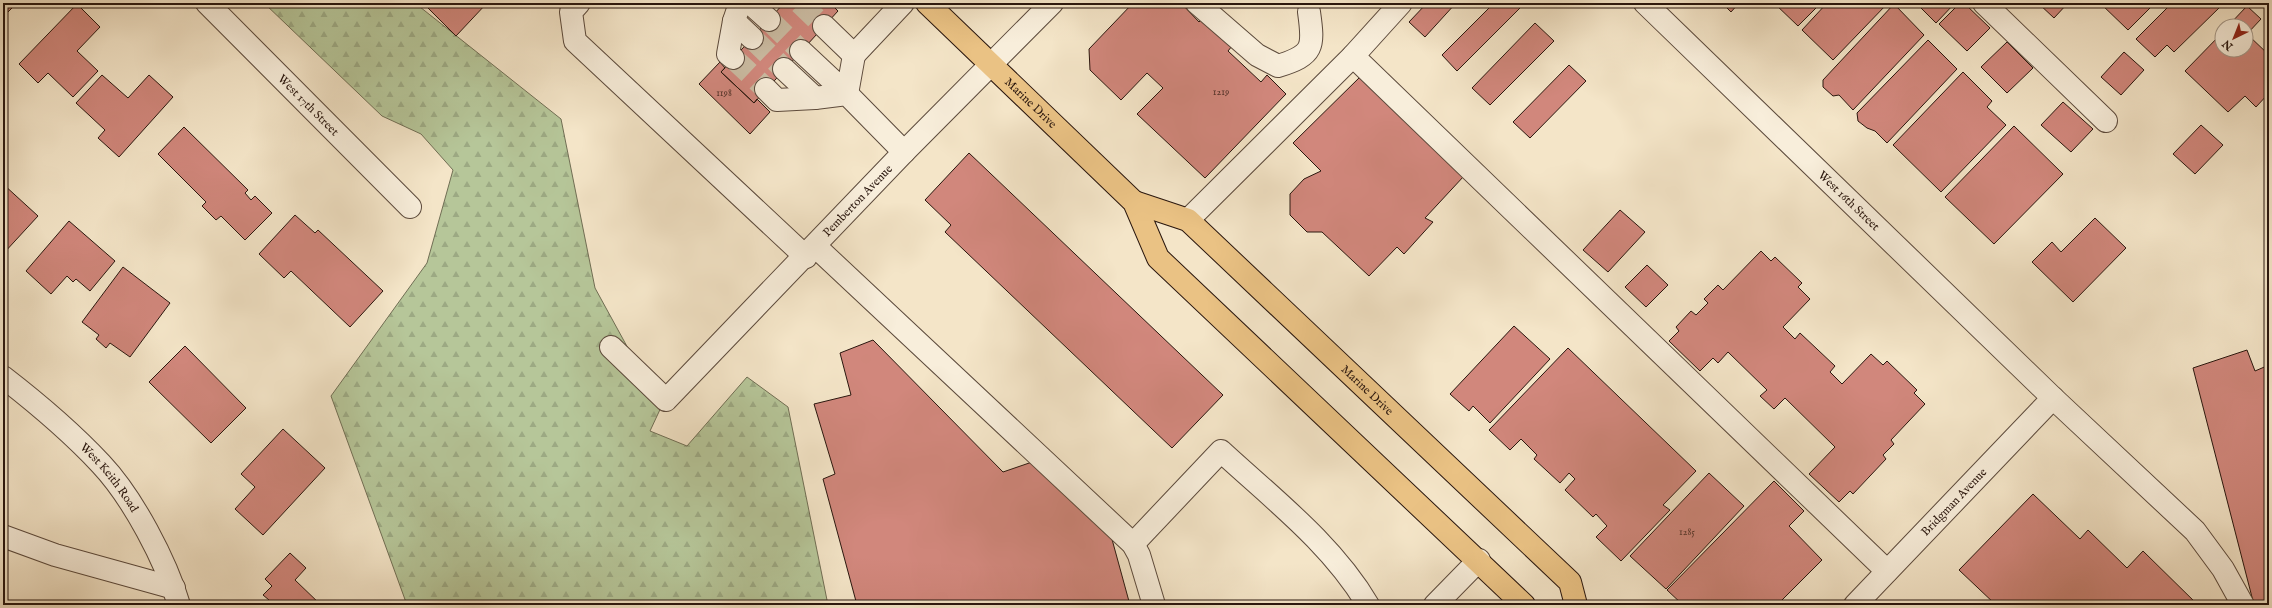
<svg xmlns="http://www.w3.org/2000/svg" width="2272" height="608" font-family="'IM FELL English',serif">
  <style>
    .forest { fill: url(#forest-firs); stroke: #706e54 }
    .building { fill: #d1877c; stroke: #29160e }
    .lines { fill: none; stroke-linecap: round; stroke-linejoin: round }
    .minor-tunnel { stroke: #cbbca3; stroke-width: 22; stroke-dasharray: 22 11; stroke-linecap: butt }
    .minor-casing { stroke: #5c4a3c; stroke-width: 24 }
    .major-casing { stroke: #29160e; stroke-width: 24 }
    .minor { stroke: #f8eedb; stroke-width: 22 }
    .major { stroke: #eac284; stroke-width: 22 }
    .labels { text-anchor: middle; stroke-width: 3; stroke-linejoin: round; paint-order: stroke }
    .number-label { font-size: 10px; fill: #53322a }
    .street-label { font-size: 12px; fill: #29160e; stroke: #f8eedb }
  </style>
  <defs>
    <pattern id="forest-firs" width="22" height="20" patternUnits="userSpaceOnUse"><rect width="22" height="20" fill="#b6c699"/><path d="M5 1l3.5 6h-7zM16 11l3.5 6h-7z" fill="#9ca983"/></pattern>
  </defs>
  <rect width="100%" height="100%" fill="#f4e5c8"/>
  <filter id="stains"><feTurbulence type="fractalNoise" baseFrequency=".005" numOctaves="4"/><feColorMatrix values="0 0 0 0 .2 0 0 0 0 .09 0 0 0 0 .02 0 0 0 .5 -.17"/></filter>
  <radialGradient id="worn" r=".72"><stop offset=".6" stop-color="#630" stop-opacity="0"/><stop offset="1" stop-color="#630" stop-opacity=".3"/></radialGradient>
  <path class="forest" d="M 264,3 L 415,3 L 561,119 L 595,288 L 629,350 L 664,401 L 650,431 L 687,446 L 747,377 L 788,407 L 828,605 L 407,605 L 331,396 L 427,263 L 453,170 L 421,134 L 382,116 Z"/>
  <path class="building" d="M 3,3 L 17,3 L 4,16 Z
    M 423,3 L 487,3 L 456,36 Z
    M 784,3 L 830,3 L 838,11 L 754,103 L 721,72 Z
    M 1133,3 L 1181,3 L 1199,22 L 1201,20 L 1232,46 L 1228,51 L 1261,82 L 1267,75 L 1286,94 L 1205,178 L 1137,114 L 1163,88 L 1147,73 L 1121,100 L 1090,70 L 1089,49 Z
    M 1427,3 L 1456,3 L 1425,37 L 1409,22 Z
    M 1494,3 L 1517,3 L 1521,7 L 1457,71 L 1442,55 Z
    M 1722,3 L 1739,3 L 1731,12 Z
    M 1774,3 L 1821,3 L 1798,26 Z
    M 1827,3 L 1886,3 L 1887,4 L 1833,60 L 1802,30 Z
    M 1916,3 L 1955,3 L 1936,23 Z
    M 1960,3 L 1964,3 L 1990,28 L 1967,51 L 1939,24 Z
    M 2038,3 L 2068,3 L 2054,18 Z
    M 2100,3 L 2155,3 L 2128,30 Z
    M 2172,3 L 2216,3 L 2220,7 L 2174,52 L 2167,45 L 2155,57 L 2136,39 Z
    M 77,4 L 100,27 L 77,51 L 98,71 L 73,97 L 48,73 L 38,83 L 19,64 Z
    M 1894,4 L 1924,35 L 1853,110 L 1839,95 L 1833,96 L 1823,87 L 1823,80 Z
    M 2247,6 L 2261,19 L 2247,34 L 2269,55 L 2269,93 L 2256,107 L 2245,96 L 2228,112 L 2185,71 L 2222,33 L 2222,50 L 2246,50 L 2246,26 L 2228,26 Z
    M 1535,23 L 1554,41 L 1490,105 L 1472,88 Z
    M 1928,40 L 1957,69 L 1887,143 L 1875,131 L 1867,128 L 1858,121 L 1857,113 Z
    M 2007,42 L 2033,68 L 2007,93 L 1981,67 Z
    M 2124,52 L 2144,70 L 2121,95 L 2101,77 Z
    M 720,62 L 725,68 L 721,72 L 754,103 L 757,99 L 770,112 L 750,134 L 699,84 Z
    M 1569,65 L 1586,81 L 1530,138 L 1513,122 Z
    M 1963,72 L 1992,101 L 1987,107 L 2006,125 L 1941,192 L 1893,145 Z
    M 1363,74 L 1464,176 L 1425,218 L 1433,222 L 1404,254 L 1397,247 L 1369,276 L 1322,232 L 1307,232 L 1290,215 L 1290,194 L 1304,179 L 1321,171 L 1293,143 Z
    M 102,75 L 128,98 L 149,75 L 173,97 L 119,157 L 98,138 L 105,130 L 76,103 Z
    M 2063,102 L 2093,129 L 2071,152 L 2041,125 Z
    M 2201,125 L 2223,145 L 2195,174 L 2173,154 Z
    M 2014,126 L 2063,174 L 1994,244 L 1945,197 Z
    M 184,127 L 248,190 L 245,193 L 251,200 L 255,196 L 272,213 L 245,240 L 221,216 L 216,220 L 202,206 L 206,202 L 158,154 Z
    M 969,153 L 1223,395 L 1172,448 L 945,232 L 951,225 L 925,200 Z
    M 3,184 L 38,216 L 3,254 Z
    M 1620,210 L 1645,232 L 1608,272 L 1583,250 Z
    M 295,215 L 315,233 L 318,230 L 383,291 L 350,327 L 291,271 L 284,278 L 259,254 Z
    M 2095,218 L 2126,248 L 2073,302 L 2032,262 L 2052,242 L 2061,252 Z
    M 69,221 L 115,261 L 90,291 L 76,279 L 73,282 L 67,276 L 51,294 L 26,271 Z
    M 1761,251 L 1771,261 L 1775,257 L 1802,283 L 1798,287 L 1810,299 L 1783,327 L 1795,339 L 1800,333 L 1835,366 L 1830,372 L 1842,384 L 1871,354 L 1883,365 L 1887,361 L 1917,390 L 1914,393 L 1925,404 L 1891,440 L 1894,444 L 1883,455 L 1886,459 L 1853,494 L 1850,491 L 1839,502 L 1809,474 L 1835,447 L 1785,398 L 1774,409 L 1760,396 L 1767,390 L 1728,352 L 1718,363 L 1713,358 L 1700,371 L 1669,341 L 1679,331 L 1676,327 L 1691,311 L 1696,315 L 1708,303 L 1704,299 L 1718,285 L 1723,290 Z
    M 1647,265 L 1668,285 L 1646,307 L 1625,287 Z
    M 123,267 L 170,303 L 130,357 L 110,343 L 106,348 L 96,339 L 99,335 L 82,322 Z
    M 1514,326 L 1550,359 L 1490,423 L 1473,406 L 1469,411 L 1450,394 Z
    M 873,340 L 1003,472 L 1035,461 L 1110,532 L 1130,605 L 857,605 L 823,479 L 835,474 L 814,404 L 851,395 L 840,353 Z
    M 185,346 L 246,408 L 211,443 L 149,382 Z
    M 1568,348 L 1696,471 L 1663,505 L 1670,510 L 1621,561 L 1596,537 L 1607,526 L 1596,514 L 1593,517 L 1565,490 L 1575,479 L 1569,473 L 1560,483 L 1534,459 L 1537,455 L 1521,439 L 1510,450 L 1489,430 Z
    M 2247,350 L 2255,371 L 2269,365 L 2269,605 L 2254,605 L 2193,368 Z
    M 283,429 L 325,468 L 263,535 L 235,509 L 255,487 L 241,474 Z
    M 1709,473 L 1744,506 L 1666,589 L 1630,556 Z
    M 1774,481 L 1804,511 L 1789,526 L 1822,560 L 1777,605 L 1683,605 L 1667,590 Z
    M 2033,494 L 2080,539 L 2088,530 L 2127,568 L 2143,551 L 2198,605 L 1996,605 L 1959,570 Z
    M 290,553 L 306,568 L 295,580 L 321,605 L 264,605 L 269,600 L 263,595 L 272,586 L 265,579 Z"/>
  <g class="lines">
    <path class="minor-tunnel" d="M 800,3 L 824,26
      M 769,20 L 801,51
      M 752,38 L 784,69
      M 733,58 L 766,89"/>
    <defs>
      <g id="minor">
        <path id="s1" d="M 207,3 L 410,207"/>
        <path d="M 579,3 L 571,12 L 575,41 L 806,257"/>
        <path d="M 740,3 L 734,21 L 752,38"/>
        <path d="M 750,3 L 769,20"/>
        <path d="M 1197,3 L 1257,55 L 1278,66 C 1314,55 1314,47 1309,12"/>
        <path id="s2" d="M 1645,3 L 2053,398 L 2195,531 L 2223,569 L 2243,605"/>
        <path d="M 1984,3 L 2106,121"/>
        <path d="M 801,51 L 847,94 L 854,55 L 824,26"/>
        <path d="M 854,55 L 903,3"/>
        <path d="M 1353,56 L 1887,571"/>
        <path d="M 733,58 L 728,54 L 734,21"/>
        <path d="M 784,69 L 815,98 L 847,94 L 904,152"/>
        <path d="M 766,89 L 777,100 L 815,98"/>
        <path d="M 1188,220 L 1353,56 L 1401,3"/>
        <path d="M 816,247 L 1133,544 L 1139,555 L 1154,605"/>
        <path id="s3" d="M 611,347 L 666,400 L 904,152 L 1052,3"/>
        <path id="s4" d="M 3,377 C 38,404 71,432 101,464 C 133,498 166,561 179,605"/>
        <path d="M 3,536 L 55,555 L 174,588"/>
        <path d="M 1133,544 L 1221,451 C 1273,499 1332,544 1368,605"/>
        <path d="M 1435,605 L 1479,560"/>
        <path id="s5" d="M 1855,605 L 2053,398"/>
      </g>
      <g id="major">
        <path id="s6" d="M 927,3 L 1134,202 L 1158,258 L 1524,605"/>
        <path id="s7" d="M 1134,202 L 1188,220 L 1570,582 L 1576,605"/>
      </g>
    </defs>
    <use href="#minor" class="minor-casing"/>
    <use href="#major" class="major-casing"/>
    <use href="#minor" class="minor"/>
    <use href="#major" class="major"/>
  </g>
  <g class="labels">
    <g class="number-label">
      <text x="1221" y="95">1219</text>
      <text x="724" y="96">1198</text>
      <text x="1687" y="535">1285</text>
    </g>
    <g class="street-label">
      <text dy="4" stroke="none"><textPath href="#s6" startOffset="144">Marine Drive</textPath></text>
      <text dy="4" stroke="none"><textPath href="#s1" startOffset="144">West 17th Street</textPath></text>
      <text dy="4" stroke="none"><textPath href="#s3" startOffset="353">Pemberton Avenue</textPath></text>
      <text dy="4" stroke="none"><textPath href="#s2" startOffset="284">West 16th Street</textPath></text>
      <text dy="4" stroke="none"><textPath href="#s7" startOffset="304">Marine Drive</textPath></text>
      <text dy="4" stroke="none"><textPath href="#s4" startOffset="147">West Keith Road</textPath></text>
      <text dy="4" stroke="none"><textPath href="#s5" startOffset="143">Bridgman Avenue</textPath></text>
    </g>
  </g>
  <rect width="2272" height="608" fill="none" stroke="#f4e5c8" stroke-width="16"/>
  <rect x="4" y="4" width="2264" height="600" fill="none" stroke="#29160e" stroke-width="2"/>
  <rect x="8" y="8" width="2256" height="592" fill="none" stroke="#29160e"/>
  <g transform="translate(2234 38) rotate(223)"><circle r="19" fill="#f8eedb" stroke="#a59889"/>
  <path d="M0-3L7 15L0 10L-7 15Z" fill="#8f2418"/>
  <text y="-6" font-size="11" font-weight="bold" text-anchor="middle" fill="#29160e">N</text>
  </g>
  <rect width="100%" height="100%" filter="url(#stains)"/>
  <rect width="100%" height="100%" fill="url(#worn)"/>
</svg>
